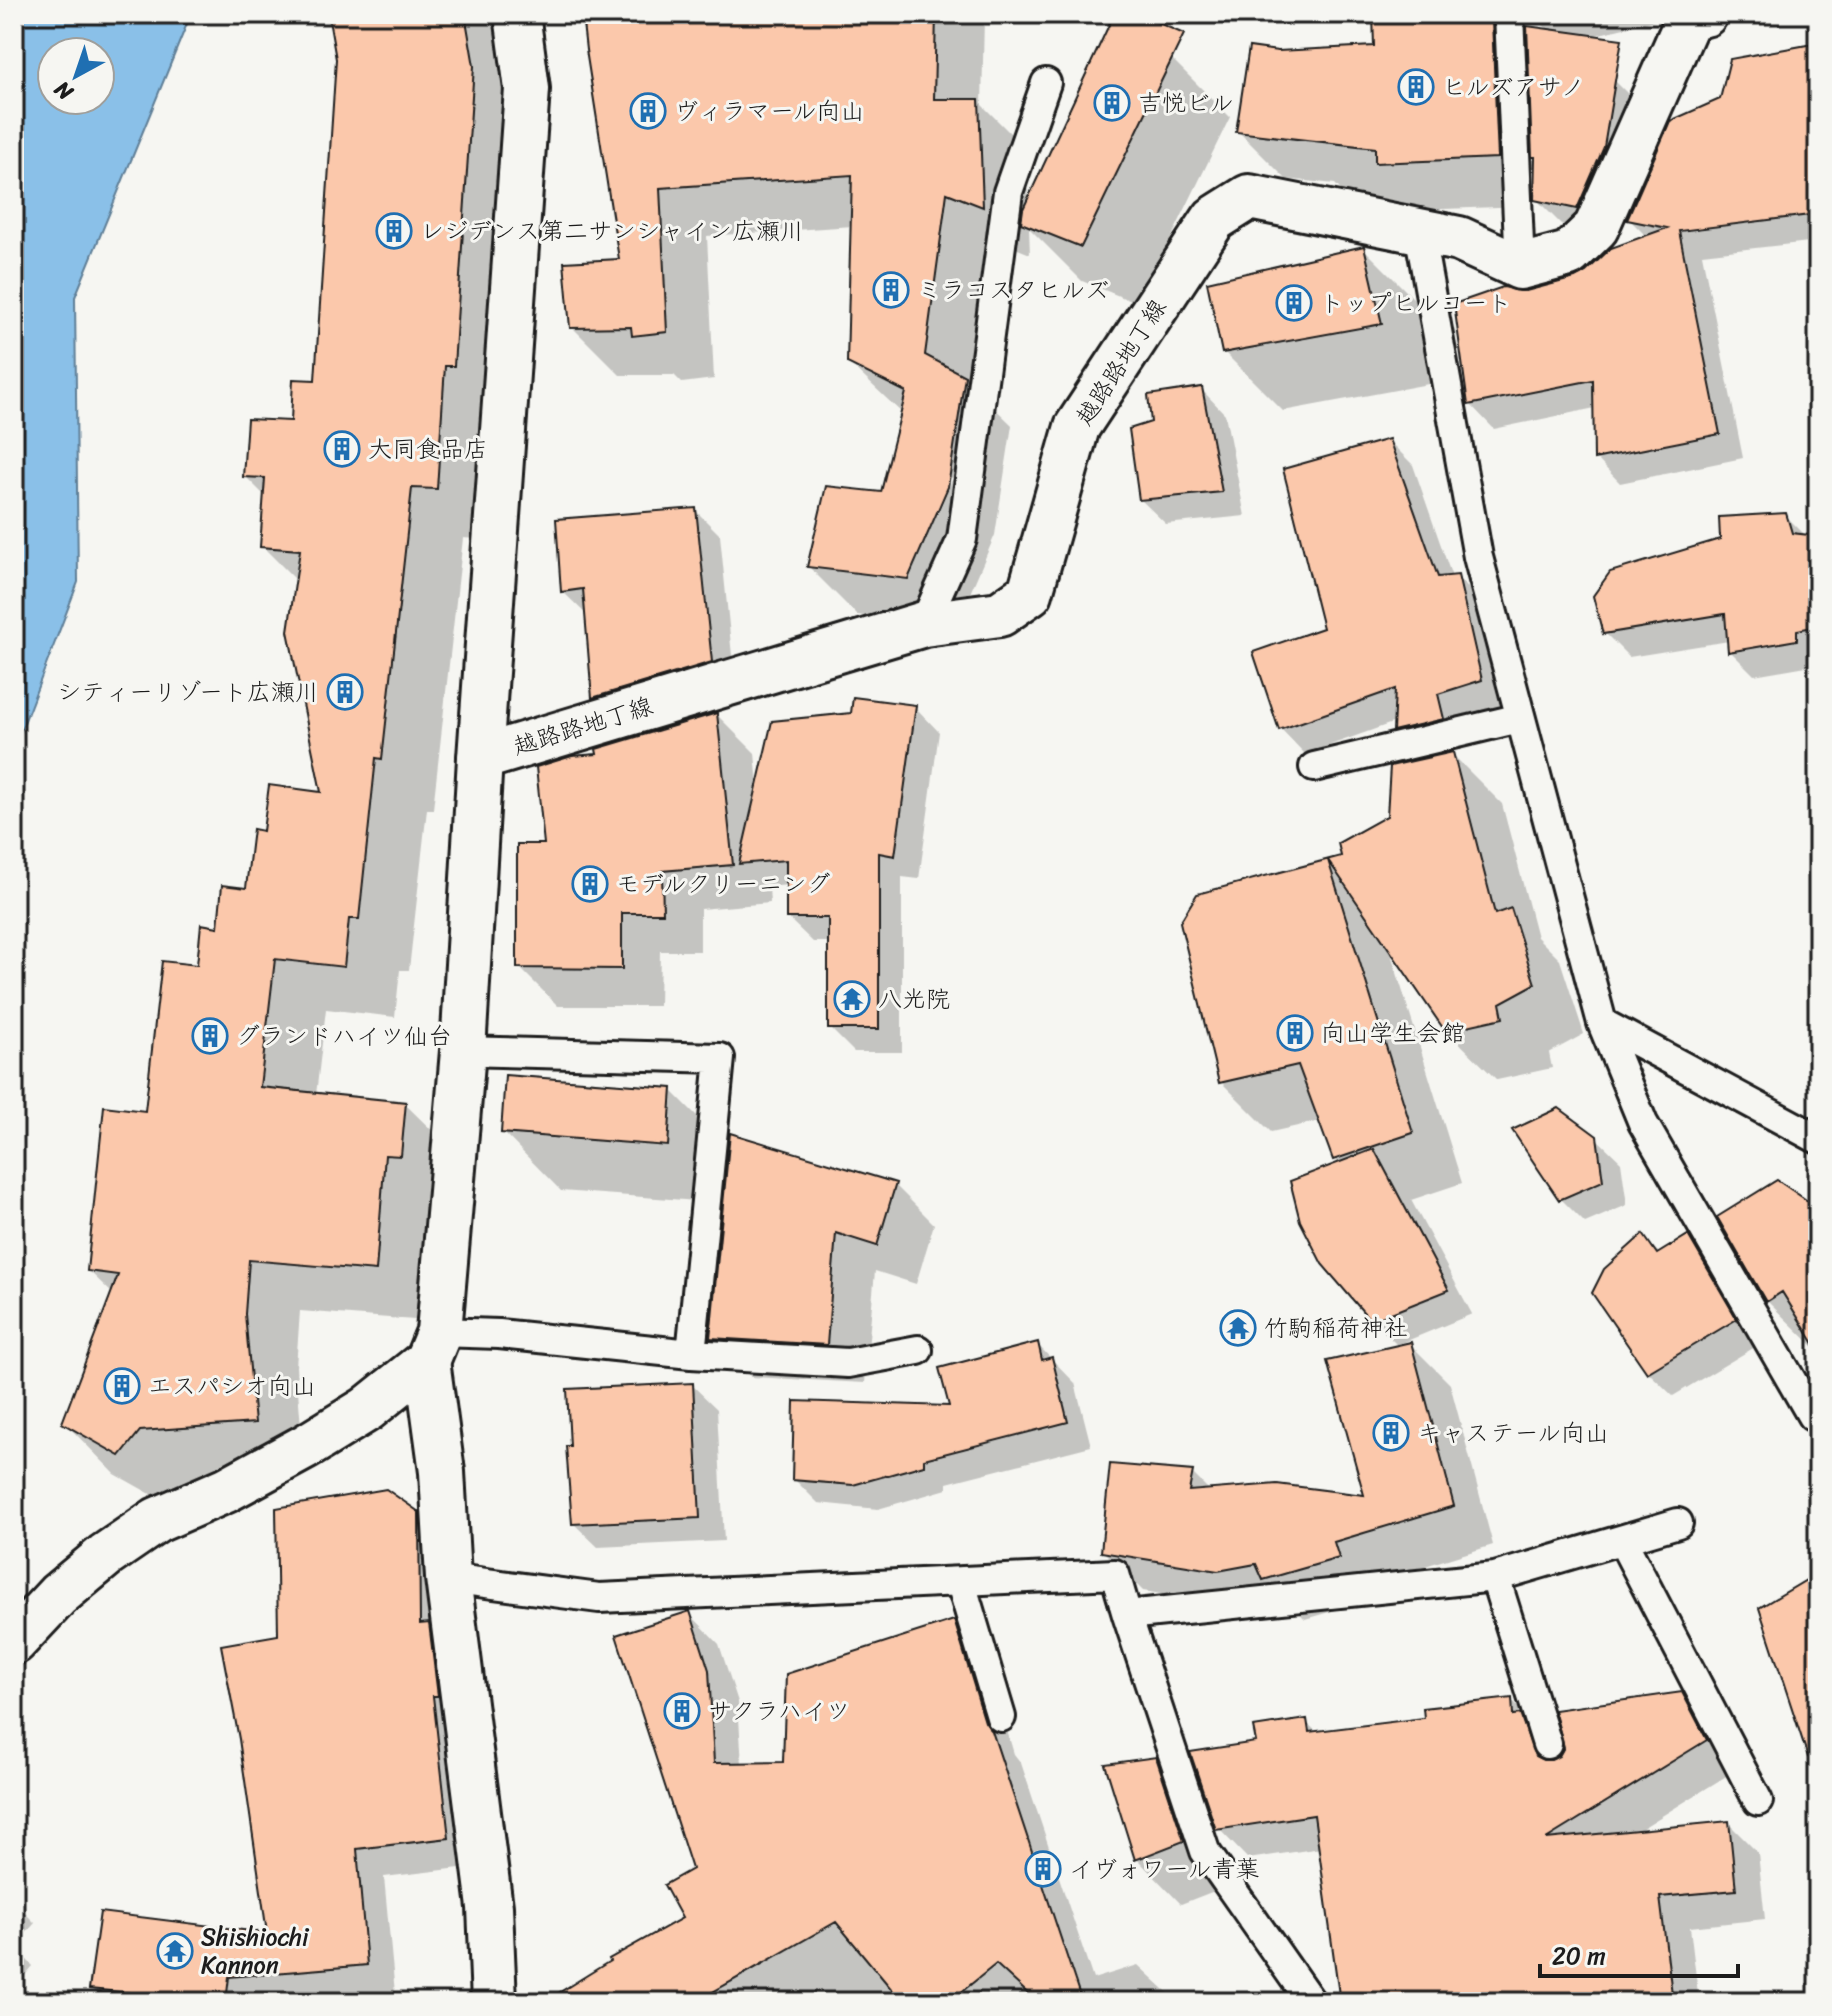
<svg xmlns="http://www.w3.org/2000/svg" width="1832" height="2016" font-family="Sriracha,'Klee One',sans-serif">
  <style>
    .water { fill: #8ac0e8; stroke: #5e7e96; stroke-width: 2; fill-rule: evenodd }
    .shadow { fill: #0003; fill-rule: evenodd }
    .building { fill: #fbc8ab; stroke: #1c1c1c; stroke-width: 2 }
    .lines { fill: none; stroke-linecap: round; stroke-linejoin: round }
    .lane-casing { stroke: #1c1c1c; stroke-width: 34 }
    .street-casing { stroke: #1c1c1c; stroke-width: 50 }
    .secondary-casing { stroke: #1c1c1c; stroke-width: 50 }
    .lane { stroke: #f6f6f2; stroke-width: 28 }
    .street { stroke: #f6f6f2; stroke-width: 44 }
    .secondary { stroke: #f6f6f2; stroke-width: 44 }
    .labels { text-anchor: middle; stroke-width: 6; stroke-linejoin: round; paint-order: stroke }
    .poi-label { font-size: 24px; fill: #1c1c1c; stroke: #f6f6f2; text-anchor: start }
    .street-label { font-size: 24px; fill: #1c1c1c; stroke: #f6f6f2 }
  </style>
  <rect width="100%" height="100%" fill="#f6f6f2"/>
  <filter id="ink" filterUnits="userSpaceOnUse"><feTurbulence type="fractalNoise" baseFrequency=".0125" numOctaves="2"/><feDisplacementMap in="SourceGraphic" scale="16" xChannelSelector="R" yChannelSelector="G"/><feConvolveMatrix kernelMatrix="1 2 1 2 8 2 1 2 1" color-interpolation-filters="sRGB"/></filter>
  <g filter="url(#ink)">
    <path class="water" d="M 14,14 L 191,14 L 75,297 L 78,582 L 14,749 ZM 52,52 L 100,52 L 100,100 L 52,100 Z"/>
    <path class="shadow" d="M 330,14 L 507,14 L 525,119 L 488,540 L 463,538 L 433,809 L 427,809 L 409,970 L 400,970 L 395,1017 L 326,1009 L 316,1095 L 405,1104 L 457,1155 L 427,1321 L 300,1311 L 296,1367 L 305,1474 L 192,1482 L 172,1506 L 115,1474 L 64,1422 L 113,1294 L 89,1271 L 199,968 L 219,929 L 248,890 L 265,833 L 324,794 L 297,581 L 262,546 L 265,496 L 245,476 L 293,424 L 316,382 L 338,59 Z
      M 584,14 L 980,14 L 984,18 L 982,105 L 1026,149 L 1028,202 L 1093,63 L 1172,59 L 1230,117 L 1139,304 L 1082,281 L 1029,228 L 1030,254 L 994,239 L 974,388 L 1012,425 L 995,535 L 956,626 L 857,615 L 809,567 L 883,494 L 903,414 L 849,363 L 853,226 L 707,236 L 714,379 L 682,383 L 674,375 L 620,375 L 572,327 L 622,261 ZM 950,477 L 953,478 L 937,516 L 937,506 Z
      M 1373,14 L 1496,14 L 1505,74 L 1423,94 L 1373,45 Z
      M 1531,14 L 1681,14 L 1563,43 Z
      M 1818,45 L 1818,241 L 1702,254 L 1743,458 L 1620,483 L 1596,458 L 1595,408 L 1494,429 L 1470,404 L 1526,293 L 1576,280 L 1647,237 L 1629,219 L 1721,101 Z
      M 1615,81 L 1639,105 L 1601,232 L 1561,224 L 1536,199 L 1537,159 L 1534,156 L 1532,96 Z
      M 1469,107 L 1517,154 L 1525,206 L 1362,212 L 1335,184 L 1286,179 L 1238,131 Z
      M 1363,248 L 1422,307 L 1439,382 L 1283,411 L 1224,352 Z
      M 1201,389 L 1225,414 L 1245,516 L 1166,524 L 1141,500 Z
      M 1389,441 L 1413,465 L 1452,577 L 1457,577 L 1481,601 L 1505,704 L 1461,718 L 1419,754 L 1395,730 L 1395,722 L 1305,754 L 1281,729 L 1325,630 Z
      M 695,510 L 720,535 L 735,686 L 618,721 L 594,697 L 588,616 L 562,591 Z
      M 1785,515 L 1807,537 L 1818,538 L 1818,664 L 1754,675 L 1730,651 L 1729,641 L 1629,657 L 1605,633 L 1723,540 Z
      M 915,707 L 939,732 L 919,879 L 902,877 L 902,1052 L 854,1052 L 830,1028 L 830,942 L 813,942 L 788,918 L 788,885 L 769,887 L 770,903 L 700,909 L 700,951 L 660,951 L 659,1006 L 558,1006 L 519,967 L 546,846 L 599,755 L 717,715 L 755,753 L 758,786 Z
      M 1452,754 L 1502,804 L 1537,937 L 1560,960 L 1584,1034 L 1549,1053 L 1552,1068 L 1497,1080 L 1446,1030 L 1389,947 L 1462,1183 L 1411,1200 L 1472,1314 L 1397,1345 L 1372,1320 L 1340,1164 L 1335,1159 L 1320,1121 L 1271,1132 L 1221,1082 L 1198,896 L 1344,857 L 1389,817 Z
      M 671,1090 L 730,1149 L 895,1185 L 934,1224 L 916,1284 L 875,1271 L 865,1383 L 751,1377 L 712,1337 L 725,1203 L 561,1191 L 503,1132 Z
      M 1596,1138 L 1621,1162 L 1627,1205 L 1585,1223 L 1561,1199 Z
      M 1818,1210 L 1818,1351 L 1767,1301 Z
      M 1643,1237 L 1660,1254 L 1688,1237 L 1712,1262 L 1760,1344 L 1673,1396 L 1648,1372 Z
      M 1037,1344 L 1075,1383 L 1091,1446 L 947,1483 L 947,1489 L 878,1509 L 818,1503 L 794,1479 L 951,1408 Z
      M 1410,1344 L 1450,1384 L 1493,1545 L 1373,1582 L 1378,1598 L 1305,1619 L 1291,1604 L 1260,1610 L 1143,1591 L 1103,1551 L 1192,1473 L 1211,1492 L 1367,1497 Z
      M 692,1385 L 717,1409 L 724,1541 L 598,1547 L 573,1523 Z
      M 418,1513 L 447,1542 L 477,1866 L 384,1877 L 395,1993 L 293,2002 L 104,2002 L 91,1988 L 269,1935 L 280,1637 Z
      M 1818,1575 L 1818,1780 L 1761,1609 Z
      M 689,1613 L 719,1644 L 738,1702 L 742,1765 L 785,1764 L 954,1623 L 984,1653 L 1014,1754 L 1021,1763 L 1093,1979 L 1138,1965 L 1178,2002 L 558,2002 L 684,1918 L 695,1870 Z
      M 1681,1694 L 1712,1725 L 1736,1770 L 1636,1832 L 1728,1823 L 1758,1853 L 1765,1919 L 1690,1927 L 1699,2002 L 1345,2002 L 1321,1848 L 1248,1859 L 1218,1828 L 1258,1744 L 1306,1722 L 1318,1733 L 1426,1720 L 1511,1700 L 1541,1731 L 1555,1761 Z
      M 1155,1759 L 1200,1804 L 1227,1886 L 1181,1904 L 1137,1859 Z
      M 14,1902 L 35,1923 L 14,1947 L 33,1966 L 14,1988 Z"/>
    <path class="building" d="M 328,14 L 465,14 L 474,66 L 454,366 L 445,366 L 437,489 L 412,488 L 382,759 L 376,758 L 359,919 L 349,919 L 344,967 L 275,959 L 260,1087 L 406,1102 L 401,1156 L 385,1155 L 376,1271 L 249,1260 L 245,1314 L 255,1423 L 140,1431 L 120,1456 L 62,1423 L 118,1275 L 87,1271 L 104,1106 L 145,1111 L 162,961 L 197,965 L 201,924 L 218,927 L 222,885 L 246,888 L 253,829 L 263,831 L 269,785 L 321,792 L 288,631 L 300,550 L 260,547 L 265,478 L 243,477 L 247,419 L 291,421 L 293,379 L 315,380 L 336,59 Z
      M 582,14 L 936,14 L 934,99 L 979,99 L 983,207 L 947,193 L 925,355 L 965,376 L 948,487 L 908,579 L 807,567 L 826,486 L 881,492 L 906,392 L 847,363 L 852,175 L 660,188 L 667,332 L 632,336 L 631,327 L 570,328 L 564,262 L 619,259 L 586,50 Z
      M 1114,14 L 1138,14 L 1184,34 L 1081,247 L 1021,223 L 1023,209 Z
      M 1373,14 L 1444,14 L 1492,21 L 1498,158 L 1375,163 L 1375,148 L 1236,132 L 1249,47 L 1278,51 L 1374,46 Z
      M 1527,26 L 1622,39 L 1604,147 L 1577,209 L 1534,200 L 1535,157 L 1532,157 Z
      M 1818,43 L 1818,214 L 1679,231 L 1720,434 L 1594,459 L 1593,380 L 1468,405 L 1454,304 L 1503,287 L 1526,291 L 1575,278 L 1586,272 L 1611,248 L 1667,228 L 1627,220 L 1670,121 L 1720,99 L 1730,59 Z
      M 1364,246 L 1382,324 L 1222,353 L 1207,282 Z
      M 1202,387 L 1222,492 L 1139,500 L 1129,429 L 1151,422 L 1148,395 Z
      M 1389,439 L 1438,577 L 1458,575 L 1482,680 L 1438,694 L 1444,719 L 1393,731 L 1395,689 L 1279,730 L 1253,652 L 1323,628 L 1283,469 Z
      M 696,508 L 712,662 L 592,698 L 583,589 L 561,592 L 556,519 Z
      M 1786,513 L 1792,533 L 1818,536 L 1818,626 L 1797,630 L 1797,640 L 1728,652 L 1725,614 L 1603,634 L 1593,596 L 1610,572 L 1720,539 L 1719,517 Z
      M 853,697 L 916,705 L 895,856 L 879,853 L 879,1029 L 828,1029 L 828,918 L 786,918 L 786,860 L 739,864 L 772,721 L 851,713 Z
      M 717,713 L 733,865 L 662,871 L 663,913 L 622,913 L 622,969 L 517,968 L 517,844 L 544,844 L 536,767 L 572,756 L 597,754 L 596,749 Z
      M 1453,752 L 1495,914 L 1511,908 L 1535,984 L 1500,1003 L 1503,1018 L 1445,1031 L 1328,860 L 1413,1133 L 1333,1160 L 1298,1065 L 1219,1083 L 1180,922 L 1197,894 L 1341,856 L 1338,843 L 1387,816 L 1390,766 Z
      M 505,1075 L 672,1088 L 668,1146 L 501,1133 Z
      M 1559,1108 L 1597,1136 L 1603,1181 L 1559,1200 L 1512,1130 Z
      M 730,1133 L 896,1183 L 877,1246 L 836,1233 L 827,1345 L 710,1338 Z
      M 1374,1149 L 1449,1290 L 1371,1321 L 1322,1264 L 1300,1221 L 1290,1181 Z
      M 1777,1180 L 1818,1208 L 1818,1350 L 1782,1292 L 1766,1302 L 1717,1217 Z
      M 1643,1234 L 1657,1254 L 1688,1235 L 1737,1319 L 1647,1373 L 1592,1293 L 1604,1269 Z
      M 1038,1342 L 1042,1360 L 1052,1357 L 1068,1422 L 924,1459 L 924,1465 L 853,1485 L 792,1480 L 794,1401 L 949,1406 L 939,1368 Z
      M 1411,1342 L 1454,1506 L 1334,1542 L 1339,1558 L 1263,1580 L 1256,1564 L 1218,1571 L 1101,1552 L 1110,1464 L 1193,1471 L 1189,1491 L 1277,1484 L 1364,1495 L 1327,1361 Z
      M 693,1383 L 700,1518 L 572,1524 L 566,1446 L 570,1446 L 567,1389 Z
      M 386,1489 L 419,1512 L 420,1624 L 429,1623 L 438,1696 L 433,1696 L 449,1838 L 357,1849 L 367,1965 L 229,1977 L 226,2002 L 89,1989 L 100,1912 L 267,1933 L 239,1739 L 221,1645 L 278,1635 L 276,1508 Z
      M 1818,1573 L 1818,1755 L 1808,1757 L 1759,1608 Z
      M 690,1611 L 709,1670 L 714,1763 L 783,1762 L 786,1674 L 954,1620 L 985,1722 L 992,1731 L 1082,2002 L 1037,2002 L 996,1964 L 949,2002 L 902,2002 L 836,1922 L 695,2002 L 544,2002 L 610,1961 L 609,1959 L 682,1918 L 664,1885 L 692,1869 L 616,1635 Z
      M 1682,1692 L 1707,1740 L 1546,1839 L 1729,1821 L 1736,1890 L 1660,1897 L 1673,2002 L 1340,2002 L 1314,1815 L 1216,1830 L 1190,1752 L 1256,1742 L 1253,1727 L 1307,1719 L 1309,1732 L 1424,1718 L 1423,1708 L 1512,1698 L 1513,1715 L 1520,1714 L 1535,1756 L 1543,1760 L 1551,1760 L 1559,1756 L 1564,1747 L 1554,1710 Z
      M 1156,1757 L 1184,1841 L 1135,1860 L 1105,1764 Z"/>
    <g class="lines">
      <defs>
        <path id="lane" d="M 1509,14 L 1520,267
          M 1419,231 L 1478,557 L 1602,1023 L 1818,1139
          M 924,624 L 962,539 L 1008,192 L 1046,83
          M 1314,767 L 1520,718
          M 1602,1023 L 1643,1123 L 1812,1416
          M 463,1051 L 720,1058 L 691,1354
          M 439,1332 L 499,1334 L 691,1354 L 848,1363 L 918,1350
          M 1622,1540 L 1758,1801
          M 1495,1577 L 1678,1523
          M 448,1578 L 599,1598 L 1115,1574 L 1127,1615 L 1495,1577 L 1547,1744
          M 961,1583 L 1001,1717
          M 1127,1615 L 1205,1851 L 1311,2002"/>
        <path id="street" d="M 480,758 L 924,624 L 1000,614 L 1030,593 L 1077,427 L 1214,219 L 1249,197 L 1459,239 L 1520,267 L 1569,254 L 1596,228 L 1689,17 L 1705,14
          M 427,1361 L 442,1472 L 448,1578 L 490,1907 L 494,2002"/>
        <path id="secondary" d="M 14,1642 L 58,1595 L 106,1555 L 157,1520 L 226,1490 L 307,1446 L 367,1409 L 427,1361 L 439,1332 L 463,1051 L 480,758 L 527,89 L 517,14"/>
      </defs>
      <use href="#lane" class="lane-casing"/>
      <use href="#street" class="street-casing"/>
      <use href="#secondary" class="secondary-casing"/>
      <use href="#lane" class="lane"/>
      <use href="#street" class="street"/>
      <use href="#secondary" class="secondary"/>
    </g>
  </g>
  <defs>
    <symbol id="building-ring" viewBox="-11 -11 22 22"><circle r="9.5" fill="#f6f6f2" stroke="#1f6fb2" stroke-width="1.5"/><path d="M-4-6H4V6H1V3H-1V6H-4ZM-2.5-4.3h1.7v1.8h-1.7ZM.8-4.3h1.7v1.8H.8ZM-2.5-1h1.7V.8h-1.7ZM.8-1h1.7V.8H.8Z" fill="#1f6fb2"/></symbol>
    <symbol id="temple-ring" viewBox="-11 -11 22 22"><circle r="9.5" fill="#f6f6f2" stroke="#1f6fb2" stroke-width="1.5"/><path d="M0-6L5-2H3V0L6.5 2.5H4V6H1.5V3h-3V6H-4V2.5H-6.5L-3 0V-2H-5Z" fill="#1f6fb2"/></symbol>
  </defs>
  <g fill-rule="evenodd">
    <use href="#building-ring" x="1396" y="67" width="40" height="40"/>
    <use href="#building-ring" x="1092" y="83" width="40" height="40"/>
    <use href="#building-ring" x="628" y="91" width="40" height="40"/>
    <use href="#building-ring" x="374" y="211" width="40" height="40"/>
    <use href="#building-ring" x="871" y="270" width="40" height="40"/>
    <use href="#building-ring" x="1274" y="283" width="40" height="40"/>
    <use href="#building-ring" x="322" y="429" width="40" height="40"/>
    <use href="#building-ring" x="325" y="672" width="40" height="40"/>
    <use href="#building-ring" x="570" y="864" width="40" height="40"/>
    <use href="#temple-ring" x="832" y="979" width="40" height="40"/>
    <use href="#building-ring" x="1275" y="1013" width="40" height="40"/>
    <use href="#building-ring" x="190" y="1016" width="40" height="40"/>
    <use href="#temple-ring" x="1218" y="1308" width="40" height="40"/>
    <use href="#building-ring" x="102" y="1366" width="40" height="40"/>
    <use href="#building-ring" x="1371" y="1413" width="40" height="40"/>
    <use href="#building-ring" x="662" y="1691" width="40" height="40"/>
    <use href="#building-ring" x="1023" y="1849" width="40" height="40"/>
    <use href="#temple-ring" x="155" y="1931" width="40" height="40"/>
  </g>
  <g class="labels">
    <g class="poi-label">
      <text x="1442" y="95">ヒルズアサノ</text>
      <text x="1138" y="111">吉悦ビル</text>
      <text x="674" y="119">ヴィラマール向山</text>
      <text x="420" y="239">レジデンス第二サンシャイン広瀬川</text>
      <text x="917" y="298">ミラコスタヒルズ</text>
      <text x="1320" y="311">トップヒルコート</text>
      <text x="368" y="457">大同食品店</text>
      <text x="319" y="700" text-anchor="end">シティーリゾート広瀬川</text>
      <text x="616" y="892">モデルクリーニング</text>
      <text x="878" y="1007">八光院</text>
      <text x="1321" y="1041">向山学生会館</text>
      <text x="236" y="1044">グランドハイツ仙台</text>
      <text x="1264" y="1336">竹駒稲荷神社</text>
      <text x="148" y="1394">エスパシオ向山</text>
      <text x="1417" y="1441">キャステール向山</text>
      <text x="708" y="1719">サクラハイツ</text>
      <text x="1069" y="1877">イヴォワール青葉</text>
      <text x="201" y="1945">Shishiochi<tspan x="201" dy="28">Kannon</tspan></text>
    </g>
    <g class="street-label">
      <text transform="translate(1121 362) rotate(-57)" y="8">越路路地丁線</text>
      <text transform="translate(583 726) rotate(-17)" y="8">越路路地丁線</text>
    </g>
  </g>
  <rect width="1832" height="2016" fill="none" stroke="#f6f6f2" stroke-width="48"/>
  <rect x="24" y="24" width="1784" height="1968" fill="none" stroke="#1c1c1c" stroke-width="3" filter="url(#ink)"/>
  <g transform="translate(76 76) rotate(220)"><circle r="38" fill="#f6f6f2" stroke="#9f9f9c" stroke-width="2"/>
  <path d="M0-6L14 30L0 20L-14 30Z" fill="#1f6fb2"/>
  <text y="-12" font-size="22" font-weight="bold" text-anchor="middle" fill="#1c1c1c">N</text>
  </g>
  <path d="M1540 1964v12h198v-12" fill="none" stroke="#1c1c1c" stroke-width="4"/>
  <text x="1552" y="1964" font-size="24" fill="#1c1c1c" stroke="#f6f6f2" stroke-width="6" paint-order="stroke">20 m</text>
</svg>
